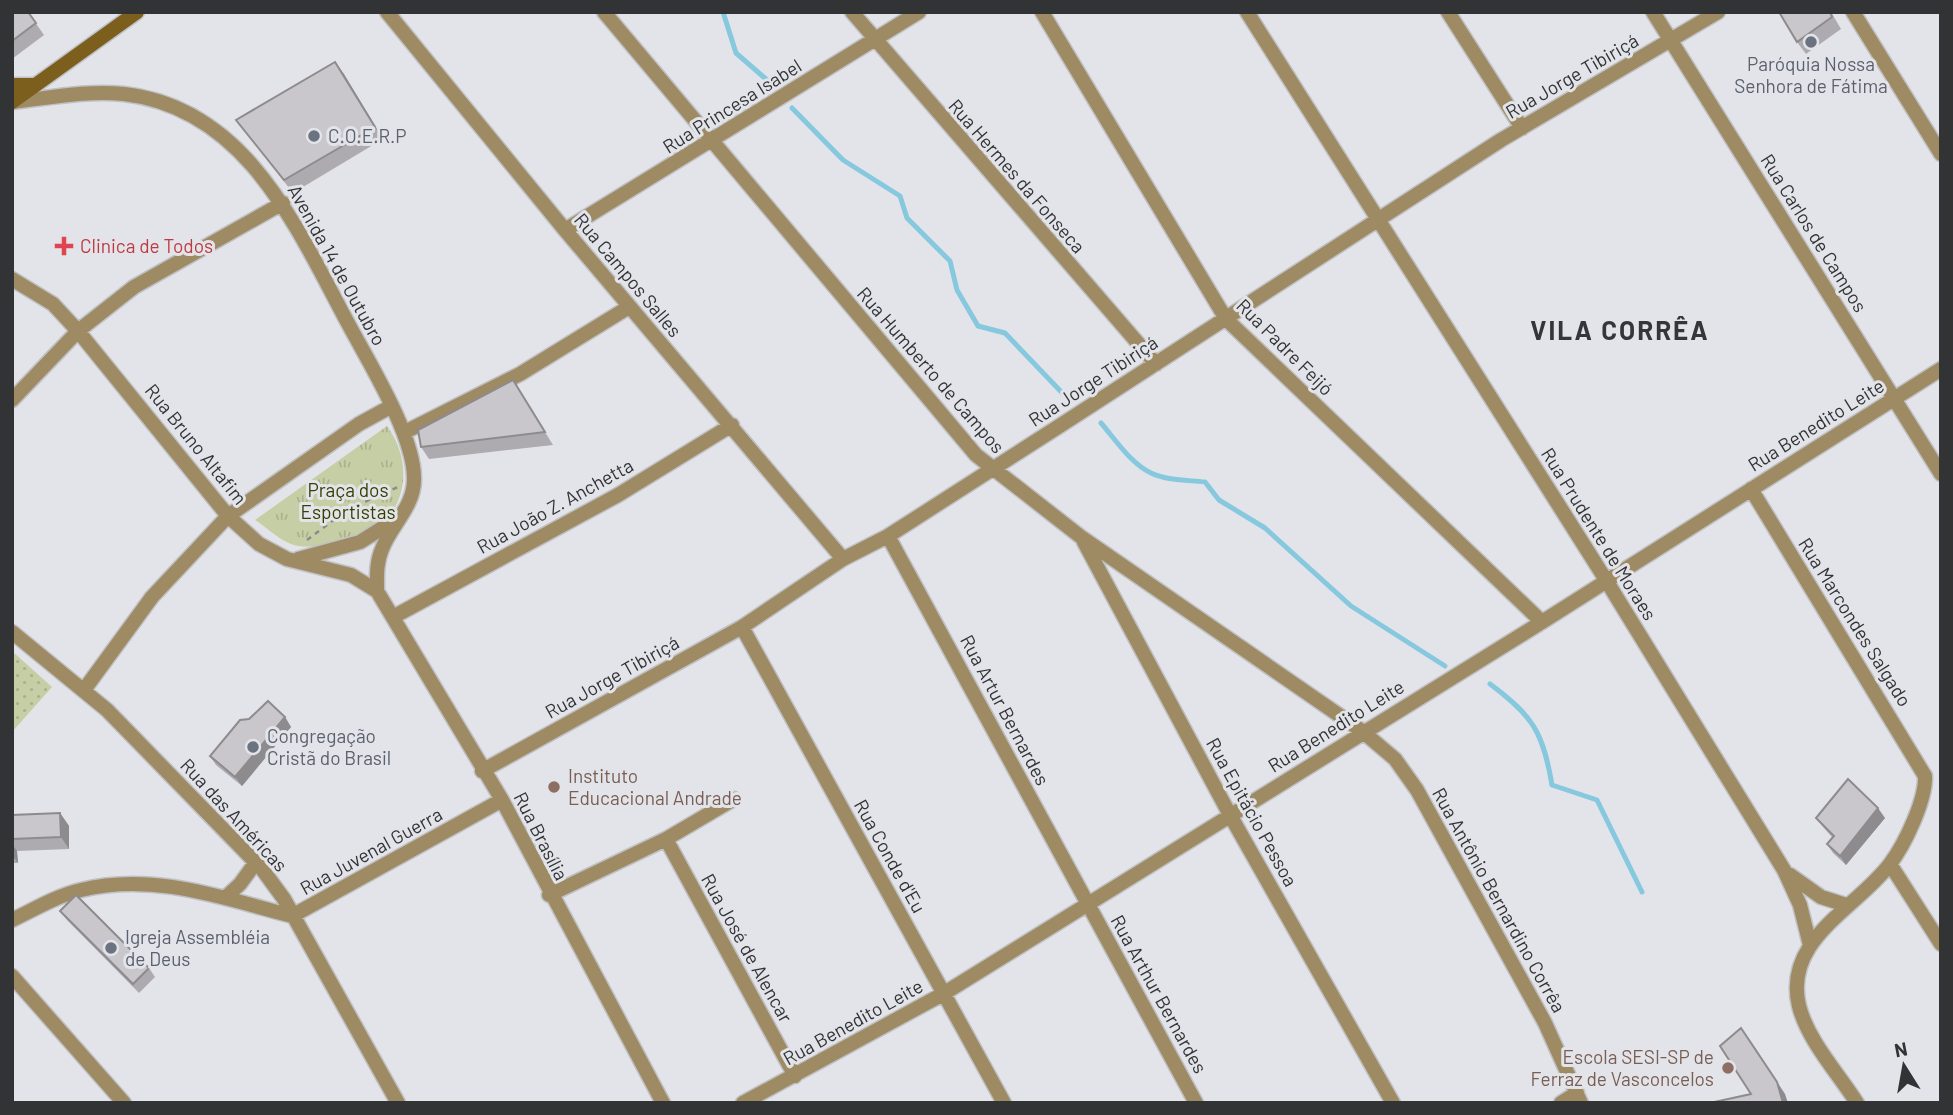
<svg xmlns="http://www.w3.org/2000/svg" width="1953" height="1115" font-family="Barlow,sans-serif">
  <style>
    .grass { fill: url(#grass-dots) }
    .park { fill: url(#park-tufts) }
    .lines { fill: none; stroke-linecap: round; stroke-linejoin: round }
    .stream { stroke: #86c8de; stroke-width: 5 }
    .minor-casing { stroke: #c0c1c5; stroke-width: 17 }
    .tertiary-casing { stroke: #c0c1c5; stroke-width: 17 }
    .secondary-casing { stroke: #c0c1c5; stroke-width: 17 }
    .path { stroke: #8a8b8f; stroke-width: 2.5; stroke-dasharray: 5 5; stroke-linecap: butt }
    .minor { stroke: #9f8b63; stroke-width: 14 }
    .tertiary { stroke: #9f8b63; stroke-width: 14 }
    .secondary { stroke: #7c5f1c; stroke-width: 14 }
    .wall { fill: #adabaf }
    .shaded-wall { fill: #8d8b8e }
    .building { fill: #c9c7cb; stroke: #8d8b8e; stroke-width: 2 }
    .worship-dot { fill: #6b7280; stroke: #e3e4e9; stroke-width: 2.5 }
    .health-dot { fill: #e0444e; stroke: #e3e4e9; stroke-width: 2.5 }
    .education-dot { fill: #8d6e63; stroke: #e3e4e9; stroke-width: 2.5 }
    .labels { text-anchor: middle; stroke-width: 6; stroke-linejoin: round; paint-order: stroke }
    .worship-label { font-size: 19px; fill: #5b616d; stroke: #e3e4e9; text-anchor: start }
    .street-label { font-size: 19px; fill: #323335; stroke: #e3e4e9 }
    .health-label { font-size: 19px; fill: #be3a42; stroke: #e3e4e9; text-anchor: start }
    .park-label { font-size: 19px; fill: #373f00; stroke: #e3e4e9 }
    .education-label { font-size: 19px; fill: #785e54; stroke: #e3e4e9; text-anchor: start }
    .district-label { font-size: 26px; font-weight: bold; letter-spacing: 2px; fill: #35363a; stroke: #e3e4e9 }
  </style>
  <defs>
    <pattern id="grass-dots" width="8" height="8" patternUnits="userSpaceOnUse" patternTransform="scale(1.75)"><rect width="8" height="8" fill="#c6cea5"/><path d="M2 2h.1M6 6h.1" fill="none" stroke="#abb18f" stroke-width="1.8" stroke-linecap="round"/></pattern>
    <pattern id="park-tufts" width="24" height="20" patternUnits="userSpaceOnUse" patternTransform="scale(1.75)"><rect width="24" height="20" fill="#c6cea5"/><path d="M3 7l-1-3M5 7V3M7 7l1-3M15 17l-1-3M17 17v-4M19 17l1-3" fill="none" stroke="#abb18f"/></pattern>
  </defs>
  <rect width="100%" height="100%" fill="#e3e4e9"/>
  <path class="grass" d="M 12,651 L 52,687 L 12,732 Z"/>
  <path class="park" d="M 387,426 C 414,463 408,513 365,537 C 357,541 343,542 334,543 C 321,546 303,549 291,544 C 278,539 266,527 255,520 Z"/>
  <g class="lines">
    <path class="stream" d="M 723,12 L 736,53 L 774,86
      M 792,108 L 843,160 L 900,196 L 907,218 L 950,261 L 957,290 L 978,326 L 1005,333 L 1069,400
      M 1101,423 C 1115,439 1131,464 1151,473 C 1168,481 1187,480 1205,482 L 1219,500 L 1265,528 L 1351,606 L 1445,666
      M 1490,684 C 1533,716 1543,732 1552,785 L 1597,800 L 1642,892"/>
    <defs>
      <path id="minor" d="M 387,12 L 565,230 L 843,559
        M 604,12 L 976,455 L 1081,537 L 1362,731 L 1395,759 L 1417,790 L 1545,1023 L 1581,1103
        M 852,12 L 1156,364
        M 1042,12 L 1226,319 L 1542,622
        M 1247,12 L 1606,580 L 1784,870 L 1800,905 L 1810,945
        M 1448,12 L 1522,128
        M 1653,12 L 1941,474
        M 1853,12 L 1941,154
        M 13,102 C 49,98 87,90 124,94 C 248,108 298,231 350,327 C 371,366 414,436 414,478 C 415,506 391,525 382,549 C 376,563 377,577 377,591
        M 565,230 L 919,12
        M 12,279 L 53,304 L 78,331 L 228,516 L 259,544 L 287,559 L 351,575 L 377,591 L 502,800 L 663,1103
        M 12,400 L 78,331 L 134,287 L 283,203
        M 405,432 L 520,374 L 629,307
        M 1751,489 L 1925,776 C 1926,800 1905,844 1890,864 C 1856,909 1783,939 1799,1006 C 1808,1041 1838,1073 1857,1103
        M 888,536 L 1196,1103
        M 1084,542 L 1230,815 L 1393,1103
        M 298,559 L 360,542 L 395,520
        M 393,617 L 618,495 L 732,425
        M 742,627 L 1004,1103
        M 12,632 L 107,710 L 262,869 L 284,899 L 398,1103
        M 84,690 L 152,597 L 228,516 L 359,424 L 390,407
        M 482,771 L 742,627 L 843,559 L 888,536 L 1061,425 L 1501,140 L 1718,12
        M 666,839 L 795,1076
        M 1890,864 L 1941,944
        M 1790,875 L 1821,897 L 1846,905
        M 549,895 L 666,839 L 734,799
        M 225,898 L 240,884 L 256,862
        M 12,920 C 35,909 56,896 81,890 C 153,872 223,898 292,916 L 502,800
        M 743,1103 L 943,994 L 1542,622 L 1941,369
        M 1561,1103 L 1577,1093"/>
      <path id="tertiary" d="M 12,976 L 124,1103"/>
      <path id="secondary" d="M 12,85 L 36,85
        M 12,102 L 137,12"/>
    </defs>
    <use href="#minor" class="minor-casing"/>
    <use href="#tertiary" class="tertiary-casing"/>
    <use href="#secondary" class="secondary-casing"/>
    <path class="path" d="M 307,540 L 347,510 L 398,487"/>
    <use href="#minor" class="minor"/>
    <use href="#tertiary" class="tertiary"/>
    <use href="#secondary" class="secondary"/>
  </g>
  <path class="wall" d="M 12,12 L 28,12 L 44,35 L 12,59 Z
    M 1831,12 L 1841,29 L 1806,54 L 1797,42 Z
    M 335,62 L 383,139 L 293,193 L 236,120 Z
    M 513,380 L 553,445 L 429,459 L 421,447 Z
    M 285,717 L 291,727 L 242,786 L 216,765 L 210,756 Z
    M 60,813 L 69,826 L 69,849 L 17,851 L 18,863 L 12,863 L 12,815 Z
    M 1816,818 L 1885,818 L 1846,865 L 1833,853 L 1827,844 L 1832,837 L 1823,827 Z
    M 60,911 L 149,968 L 155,977 L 139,993 L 67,920 Z"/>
  <path class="shaded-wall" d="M 335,62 L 344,74 L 383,139 L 375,127 Z
    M 285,717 L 291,727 L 242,786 L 235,777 Z
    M 1878,808 L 1885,818 L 1846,865 L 1840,856 Z
    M 60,813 L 69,826 L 69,849 L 61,837 Z
    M 12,844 L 17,851 L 18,863 L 12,855 Z
    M 1750,1040 L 1785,1094 L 1788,1103 L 1783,1103 Z"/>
  <path class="building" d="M 12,12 L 28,12 L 36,23 L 12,41 Z
    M 1779,12 L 1830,12 L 1832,17 L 1797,42 Z
    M 335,62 L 375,127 L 284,180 L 236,120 Z
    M 513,380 L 545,432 L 421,447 L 418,430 Z
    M 268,701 L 285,717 L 235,777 L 210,756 L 240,720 L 249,719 Z
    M 1848,779 L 1878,808 L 1840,856 L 1827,844 L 1834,836 L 1816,818 Z
    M 60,813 L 61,837 L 12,839 L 12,815 Z
    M 76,895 L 149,968 L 133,984 L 60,911 Z
    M 1741,1028 L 1777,1082 L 1783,1103 L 1714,1103 L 1714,1102 L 1751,1094 L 1720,1046 Z"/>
  <g class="worship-dot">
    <circle cx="1811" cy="42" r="7"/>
    <circle cx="314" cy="136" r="7"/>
    <circle cx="253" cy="747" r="7"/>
    <circle cx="111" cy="948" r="7"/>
  </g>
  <path class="health-dot" d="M60.5 235.5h7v7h7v7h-7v7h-7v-7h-7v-7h7z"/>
  <g class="education-dot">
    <circle cx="554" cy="787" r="7"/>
    <circle cx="1728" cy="1068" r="7"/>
  </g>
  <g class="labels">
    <g class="worship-label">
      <text x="1811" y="71" text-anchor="middle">Paróquia Nossa<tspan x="1811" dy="22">Senhora de Fátima</tspan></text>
      <text x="328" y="143">C.O.E.R.P</text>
      <text x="267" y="743">Congregação<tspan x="267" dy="22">Cristã do Brasil</tspan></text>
      <text x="125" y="944">Igreja Assembléia<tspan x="125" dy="22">de Deus</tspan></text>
    </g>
    <g class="street-label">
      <text transform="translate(1572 76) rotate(-30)" y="7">Rua Jorge Tibiriçá</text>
      <text transform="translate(732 106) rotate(-32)" y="7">Rua Princesa Isabel</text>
      <text transform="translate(1017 176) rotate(49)" y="7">Rua Hermes da Fonseca</text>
      <text transform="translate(1814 233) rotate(58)" y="7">Rua Carlos de Campos</text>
      <text transform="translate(337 265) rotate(61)" y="7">Avenida 14 de Outubro</text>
      <text transform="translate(628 275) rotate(50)" y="7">Rua Campos Salles</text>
      <text transform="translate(1285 347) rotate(45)" y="7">Rua Padre Feijó</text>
      <text transform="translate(931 370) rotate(49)" y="7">Rua Humberto de Campos</text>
      <text transform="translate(1093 381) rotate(-33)" y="7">Rua Jorge Tibiriçá</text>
      <text transform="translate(1816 425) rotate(-32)" y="7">Rua Benedito Leite</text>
      <text transform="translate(196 444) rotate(51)" y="7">Rua Bruno Altafim</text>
      <text transform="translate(555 506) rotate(-29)" y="7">Rua João Z. Anchetta</text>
      <text transform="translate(1599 534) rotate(58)" y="7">Rua Prudente de Moraes</text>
      <text transform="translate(1855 622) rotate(58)" y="7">Rua Marcondes Salgado</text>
      <text transform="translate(612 677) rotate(-29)" y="7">Rua Jorge Tibiriçá</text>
      <text transform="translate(1005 710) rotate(62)" y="7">Rua Artur Bernardes</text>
      <text transform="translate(1336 726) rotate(-32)" y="7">Rua Benedito Leite</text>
      <text transform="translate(1252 812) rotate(61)" y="7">Rua Epitácio Pessoa</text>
      <text transform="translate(234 815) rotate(47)" y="7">Rua das Américas</text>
      <text transform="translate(541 836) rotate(63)" y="7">Rua Brasília</text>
      <text transform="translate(371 851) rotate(-29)" y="7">Rua Juvenal Guerra</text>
      <text transform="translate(890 856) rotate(61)" y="7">Rua Conde d'Eu</text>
      <text transform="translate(1499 900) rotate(61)" y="7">Rua Antônio Bernardino Corrêa</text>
      <text transform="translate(747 948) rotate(61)" y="7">Rua José de Alencar</text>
      <text transform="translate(1159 994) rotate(61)" y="7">Rua Arthur Bernardes</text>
      <text transform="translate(853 1022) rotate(-29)" y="7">Rua Benedito Leite</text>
    </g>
    <g class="health-label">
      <text x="80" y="253">Clinica de Todos</text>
    </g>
    <g class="park-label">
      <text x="348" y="497">Praça dos<tspan x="348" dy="22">Esportistas</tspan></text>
    </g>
    <g class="education-label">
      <text x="568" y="783">Instituto<tspan x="568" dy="22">Educacional Andrade</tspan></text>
      <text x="1714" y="1064" text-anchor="end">Escola SESI-SP de<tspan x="1714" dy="22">Ferraz de Vasconcelos</tspan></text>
    </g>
    <g class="district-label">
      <text x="1620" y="340">VILA CORRÊA</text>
    </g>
  </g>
  <rect width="1953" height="1115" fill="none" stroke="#323335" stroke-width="28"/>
  <g transform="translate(1904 1066) rotate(349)" stroke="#e3e4e9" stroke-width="5" paint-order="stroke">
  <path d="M0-5L12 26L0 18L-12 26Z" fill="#323335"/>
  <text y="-10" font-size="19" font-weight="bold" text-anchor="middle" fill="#323335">N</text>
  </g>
</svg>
